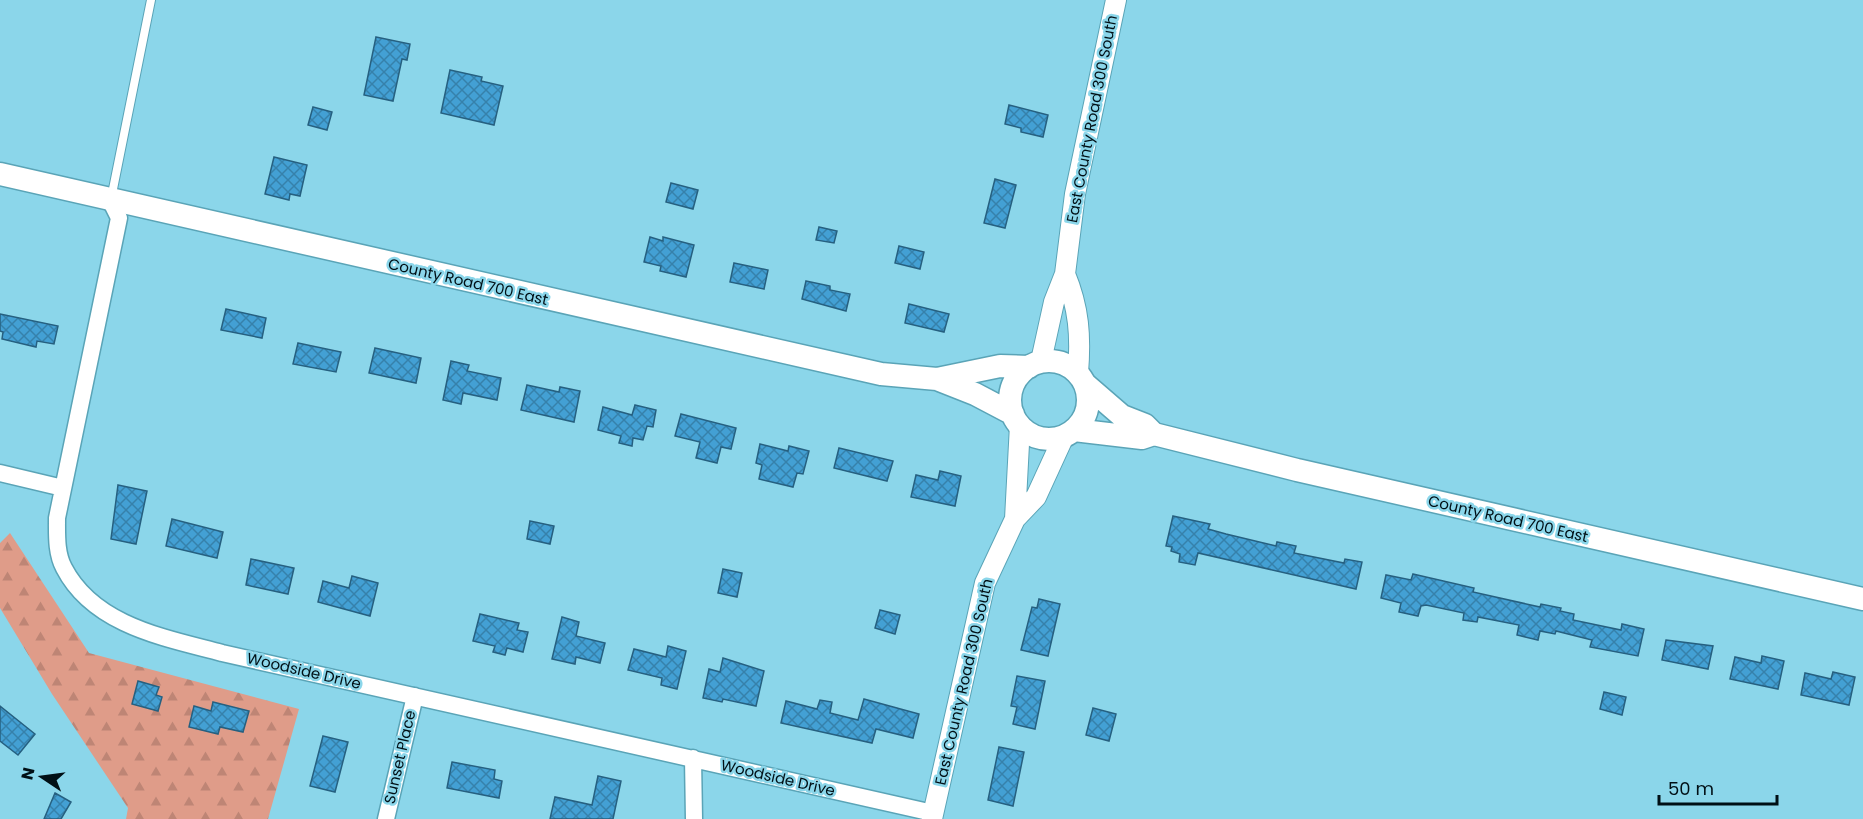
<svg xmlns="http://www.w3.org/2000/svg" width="1863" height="819" font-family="Poppins,sans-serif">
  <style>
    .forest { fill: url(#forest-firs) }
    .building { fill: url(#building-cross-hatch); stroke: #266080; stroke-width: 1.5 }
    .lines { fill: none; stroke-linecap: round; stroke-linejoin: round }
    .service-casing { stroke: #5aa4b7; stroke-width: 10 }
    .minor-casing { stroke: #5aa4b7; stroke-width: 19 }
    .tertiary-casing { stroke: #5aa4b7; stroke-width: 22 }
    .secondary-casing { stroke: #5aa4b7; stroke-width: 25 }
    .service { stroke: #fff; stroke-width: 8 }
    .minor { stroke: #fff; stroke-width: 16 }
    .tertiary { stroke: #fff; stroke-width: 20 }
    .secondary { stroke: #fff; stroke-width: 22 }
    .labels { text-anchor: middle; stroke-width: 5; stroke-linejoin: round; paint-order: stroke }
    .street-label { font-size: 15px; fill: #000f15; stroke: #8bd6ea }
  </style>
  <defs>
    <pattern id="forest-firs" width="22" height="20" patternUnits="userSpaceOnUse" patternTransform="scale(1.5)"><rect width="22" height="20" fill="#df9c89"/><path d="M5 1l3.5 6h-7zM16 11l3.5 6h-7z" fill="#be8575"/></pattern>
    <pattern id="building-cross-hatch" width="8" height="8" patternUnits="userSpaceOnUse" patternTransform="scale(1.5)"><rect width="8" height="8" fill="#43a0d4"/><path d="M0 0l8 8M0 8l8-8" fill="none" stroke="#3681ab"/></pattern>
  </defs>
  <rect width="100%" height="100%" fill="#8bd6ea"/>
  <path class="forest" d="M 10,533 L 89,653 L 299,709 L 268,819 L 126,819 L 128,808 L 52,694 L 0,608 L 0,543 Z"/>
  <path class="building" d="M 376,37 L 410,44 L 407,60 L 402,59 L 393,101 L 364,95 Z
    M 450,70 L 482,77 L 481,81 L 503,86 L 494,125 L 441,113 Z
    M 1009,105 L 1048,115 L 1043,137 L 1021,132 L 1021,128 L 1005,124 Z
    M 313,107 L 332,112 L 327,130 L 308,125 Z
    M 274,157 L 307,165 L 300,196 L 290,194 L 289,200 L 265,194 Z
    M 995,179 L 1016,185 L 1005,228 L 984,223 Z
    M 671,183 L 698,190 L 693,209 L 666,202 Z
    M 819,227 L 837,231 L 834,243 L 816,240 Z
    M 650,237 L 663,241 L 663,237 L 694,245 L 686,277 L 660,271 L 661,266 L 644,262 Z
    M 899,246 L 924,252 L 920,269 L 895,263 Z
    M 734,263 L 768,270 L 764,289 L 730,282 Z
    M 806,281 L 830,286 L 830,290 L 850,294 L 846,311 L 802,299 Z
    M 909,304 L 949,314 L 944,332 L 905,323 Z
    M 226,309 L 266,318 L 262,338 L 221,330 Z
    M 0,314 L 58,326 L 54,344 L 37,341 L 36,347 L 2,339 L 3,332 L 0,331 Z
    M 298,343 L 341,352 L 336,372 L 293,364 Z
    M 375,348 L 421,358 L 416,383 L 369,373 Z
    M 451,361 L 469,365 L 467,371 L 501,378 L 497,400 L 463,393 L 461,404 L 443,400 Z
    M 527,385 L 559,392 L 560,387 L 580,391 L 574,422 L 521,410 Z
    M 635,405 L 656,410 L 653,427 L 647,426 L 643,440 L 633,438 L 632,446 L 619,443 L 621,436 L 598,430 L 603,407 L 632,415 Z
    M 681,414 L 736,428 L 731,449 L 721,447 L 717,463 L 696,458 L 700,442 L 675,436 Z
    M 760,444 L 788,451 L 789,446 L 809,451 L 803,474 L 797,473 L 793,487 L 759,479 L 762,465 L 756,463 Z
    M 839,448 L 893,461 L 887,481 L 834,468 Z
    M 940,471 L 961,476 L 955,506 L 911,497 L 916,475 L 938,480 Z
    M 118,485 L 147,491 L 136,544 L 111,539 Z
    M 1173,516 L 1210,524 L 1208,529 L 1226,534 L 1276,546 L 1277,542 L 1296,546 L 1294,553 L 1344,563 L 1345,559 L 1362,562 L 1356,589 L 1198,553 L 1195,565 L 1179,562 L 1180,554 L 1171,551 L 1172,547 L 1166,546 Z
    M 172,519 L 223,532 L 217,558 L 166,546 Z
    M 530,521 L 554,526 L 550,544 L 527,539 Z
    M 251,559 L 294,568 L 288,594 L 246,585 Z
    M 723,569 L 742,573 L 737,597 L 718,593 Z
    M 1413,574 L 1474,588 L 1473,592 L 1540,607 L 1541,604 L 1561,608 L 1560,611 L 1574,614 L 1573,620 L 1621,630 L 1622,624 L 1644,629 L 1638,656 L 1590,647 L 1592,640 L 1556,631 L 1555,634 L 1540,631 L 1538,640 L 1517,635 L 1519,625 L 1478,617 L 1477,622 L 1463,620 L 1464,613 L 1426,605 L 1421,606 L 1418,616 L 1399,612 L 1401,603 L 1381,598 L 1386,575 L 1411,580 Z
    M 352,576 L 378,583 L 370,616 L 318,602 L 323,581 L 349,588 Z
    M 1039,599 L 1060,604 L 1048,656 L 1021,650 L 1032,607 L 1037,608 Z
    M 880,610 L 900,615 L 895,634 L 875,628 Z
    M 480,614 L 519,623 L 517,630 L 528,632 L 523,652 L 507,648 L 505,655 L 493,652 L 495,646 L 473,641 Z
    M 562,617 L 579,622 L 576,636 L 605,643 L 600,663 L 576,657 L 575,664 L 552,659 Z
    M 1666,640 L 1713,646 L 1708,669 L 1662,660 Z
    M 668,646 L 686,651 L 677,689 L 661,685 L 662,678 L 628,670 L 634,649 L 666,657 Z
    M 1762,656 L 1784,661 L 1778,689 L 1730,679 L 1735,657 L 1761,663 Z
    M 723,658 L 764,671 L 756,706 L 723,699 L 722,702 L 703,698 L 709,669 L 720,672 Z
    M 1833,672 L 1855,677 L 1849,705 L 1801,695 L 1805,673 L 1831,679 Z
    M 1017,676 L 1045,681 L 1035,729 L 1013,724 L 1017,707 L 1011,706 Z
    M 138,681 L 159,687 L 156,695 L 162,697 L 158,711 L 132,704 Z
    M 1604,692 L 1626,697 L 1622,715 L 1600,709 Z
    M 864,699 L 919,714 L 913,738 L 876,729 L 872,743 L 781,723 L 786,701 L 817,709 L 820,700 L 832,702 L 830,713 L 858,720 Z
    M 213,702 L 249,711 L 243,732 L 220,727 L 218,734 L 189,727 L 194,706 L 211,711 Z
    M 0,706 L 35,734 L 18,755 L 0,741 Z
    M 1093,708 L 1116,714 L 1109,741 L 1086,735 Z
    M 323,736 L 348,742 L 335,792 L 310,786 Z
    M 999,747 L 1024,752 L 1013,806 L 988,800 Z
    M 452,762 L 495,770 L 494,779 L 502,781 L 499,798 L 447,788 Z
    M 598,776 L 621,781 L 613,819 L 550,819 L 555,797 L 592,805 Z
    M 55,793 L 71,802 L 61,819 L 44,819 Z"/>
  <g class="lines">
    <defs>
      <path id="service" d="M 111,199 L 151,0"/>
      <path id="minor" d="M 110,200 L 119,218 L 57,518 C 57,535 56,553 64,568 C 94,626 166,638 222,653 L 933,813
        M 0,473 L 63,488
        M 693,758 L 694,819
        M 386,819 L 415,696"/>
      <path id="tertiary" d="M 1065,274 C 1079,308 1081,336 1078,373
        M 1041,361 L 1054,302 L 1065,274 L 1075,194 L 1116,0
        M 1015,519 L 1020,425
        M 932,819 L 985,583 L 1015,519 L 1036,497 L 1064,436"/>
      <path id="secondary" d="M 0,174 L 881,374 L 937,379 L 975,394 L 1013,414
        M1010 400a39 39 0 1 1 78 0a39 39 0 1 1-78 0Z
        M 937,379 L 1000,366 L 1029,367
        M 1085,384 L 1122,416 L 1145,425 L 1154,434 L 1297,470 L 1863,599
        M 1074,430 L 1142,438 L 1154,434"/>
    </defs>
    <use href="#service" class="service-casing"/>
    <use href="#minor" class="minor-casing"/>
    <use href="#tertiary" class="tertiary-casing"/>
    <use href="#secondary" class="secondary-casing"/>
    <use href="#service" class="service"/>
    <use href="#minor" class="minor"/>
    <use href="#tertiary" class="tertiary"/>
    <use href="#secondary" class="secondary"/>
  </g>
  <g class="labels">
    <g class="street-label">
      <text transform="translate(1092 119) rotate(-79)" y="5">East County Road 300 South</text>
      <text transform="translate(468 282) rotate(13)" y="5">County Road 700 East</text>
      <text transform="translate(1508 519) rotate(13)" y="5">County Road 700 East</text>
      <text transform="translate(304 671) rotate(13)" y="5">Woodside Drive</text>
      <text transform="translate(964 682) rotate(-77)" y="5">East County Road 300 South</text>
      <text transform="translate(400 757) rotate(-77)" y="5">Sunset Place</text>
      <text transform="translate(778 778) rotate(13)" y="5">Woodside Drive</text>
    </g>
  </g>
  <g transform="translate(42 777) rotate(283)" stroke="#8bd6ea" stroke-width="4.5" paint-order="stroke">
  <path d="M0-4.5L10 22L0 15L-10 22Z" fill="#000f15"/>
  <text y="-9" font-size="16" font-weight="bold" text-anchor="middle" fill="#000f15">N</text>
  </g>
  <path d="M1659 795v9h118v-9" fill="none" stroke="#000f15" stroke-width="3"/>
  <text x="1668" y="795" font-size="18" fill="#000f15" stroke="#8bd6ea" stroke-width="4.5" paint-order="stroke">50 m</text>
</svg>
